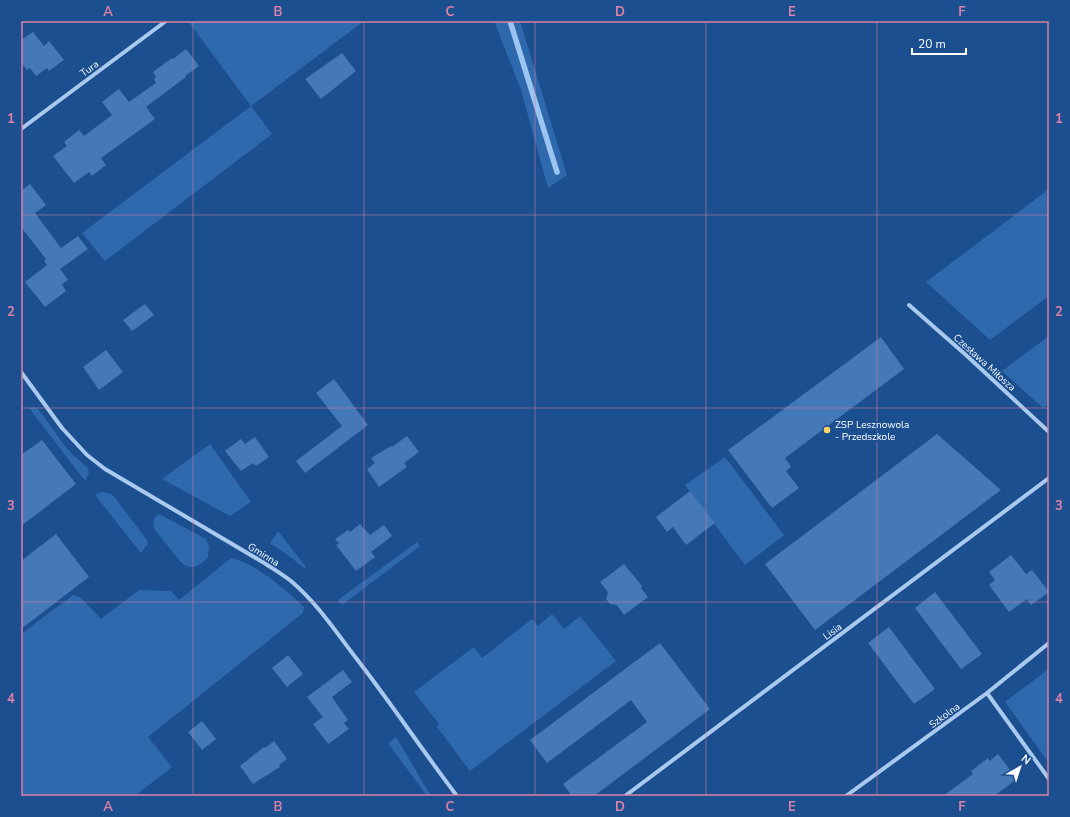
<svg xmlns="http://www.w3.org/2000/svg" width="1070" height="817" font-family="'Nunito Sans',sans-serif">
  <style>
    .green { fill: #2e69ad }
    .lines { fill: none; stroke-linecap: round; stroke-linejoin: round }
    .stream { stroke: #9cc4f0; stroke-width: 5.5 }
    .building { fill: #4478b7 }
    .street { stroke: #a9c9ee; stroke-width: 4 }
    .grid { fill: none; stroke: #dd80a5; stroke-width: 1; stroke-opacity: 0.55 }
    .poi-dot { fill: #ffd166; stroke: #1b4f8f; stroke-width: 1.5 }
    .labels { text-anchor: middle; stroke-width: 3; stroke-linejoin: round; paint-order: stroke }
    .street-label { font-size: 10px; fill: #fff; stroke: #1b4f8f }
    .poi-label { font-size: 10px; fill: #fff; stroke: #1b4f8f; text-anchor: start }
    .neatline { fill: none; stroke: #dd80a5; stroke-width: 1.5 }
    .grid-label { font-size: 13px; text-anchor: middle; font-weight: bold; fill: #dd80a5 }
  </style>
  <rect width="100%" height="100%" fill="#1b4f8f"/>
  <path class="green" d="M 188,21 L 364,21 L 251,106 L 272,134 L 105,261 L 82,233 L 251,106 Z
    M 494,21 L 520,21 L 567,175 L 548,188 L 521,90 Z
    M 1049,189 L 1049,296 L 990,340 L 926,282 Z
    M 1049,336 L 1049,404 L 1043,408 L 1002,371 Z
    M 33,407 L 38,409 L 65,446 L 74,456 L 87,467 L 89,473 L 85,481 L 29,408 Z
    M 210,444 L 251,502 L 230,516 L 162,479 Z
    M 725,457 L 784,535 L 745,565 L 685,485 Z
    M 102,492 L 111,494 L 115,498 L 147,540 L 148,544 L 141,553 L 95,495 Z
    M 159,514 L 206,539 L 209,547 L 208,557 C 191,575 184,567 171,550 C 166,543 160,537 155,530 C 152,524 153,520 157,515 Z
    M 278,531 L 306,567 L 304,568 L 293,559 L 270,543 Z
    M 417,542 L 420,546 L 342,605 L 338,600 Z
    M 231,558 C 254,562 288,591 304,607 L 303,613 L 148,737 L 172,767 L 135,796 L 21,796 L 21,634 L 73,595 L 81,598 L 101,619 L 139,590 L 171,591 L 179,600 Z
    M 552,614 L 564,629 L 580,616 L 616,661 L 470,771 L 437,727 L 439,724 L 414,692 L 474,647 L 482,658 L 532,619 L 538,626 Z
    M 1049,669 L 1049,763 L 1005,702 Z
    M 396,737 L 431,796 L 427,796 L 388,743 Z"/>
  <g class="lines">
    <path class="stream" d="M 510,21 L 557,172"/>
  </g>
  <path class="building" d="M 33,32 L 44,46 L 49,41 L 64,60 L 49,71 L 47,68 L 36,76 L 30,68 L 27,70 L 21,62 L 21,40 Z
    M 186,49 L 199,66 L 185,76 L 186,77 L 146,107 L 155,119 L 101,158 L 106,165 L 92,176 L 89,172 L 74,183 L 53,156 L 67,146 L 64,142 L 79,130 L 84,136 L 112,115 L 102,102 L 119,89 L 129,102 L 156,83 L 154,79 L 156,77 L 153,72 L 172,58 L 173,59 Z
    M 342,53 L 356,71 L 321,99 L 305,79 Z
    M 30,184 L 46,205 L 35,213 L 61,248 L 78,236 L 88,249 L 60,269 L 68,280 L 62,284 L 66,291 L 45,307 L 25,282 L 47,265 L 44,261 L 46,259 L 21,227 L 21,191 Z
    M 145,304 L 154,315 L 132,331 L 123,320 Z
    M 881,337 L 904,369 L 785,458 L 791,467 L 786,471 L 799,488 L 772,508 L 728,450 Z
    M 106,350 L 123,372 L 99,390 L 83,367 Z
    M 334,379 L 368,425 L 305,473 L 296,461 L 342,426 L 316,393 Z
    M 937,434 L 1001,490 L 815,630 L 765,564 Z
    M 407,436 L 419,452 L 404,463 L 407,467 L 379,487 L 367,469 L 375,463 L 371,458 L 391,446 L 392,447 Z
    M 255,437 L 269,457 L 256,466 L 253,463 L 241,471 L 225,451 L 241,439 L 245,444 Z
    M 42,440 L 76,484 L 21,526 L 21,455 Z
    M 690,491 L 715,523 L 686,545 L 673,527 L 667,532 L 656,517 Z
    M 360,524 L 370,535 L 384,525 L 392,536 L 371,552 L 375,557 L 356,571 L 336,545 L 339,544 L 335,539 L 348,530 L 350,532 Z
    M 56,534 L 89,577 L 21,629 L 21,561 Z
    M 1011,555 L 1026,574 L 1032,570 L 1049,592 L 1031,605 L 1027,599 L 1009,612 L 989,585 L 995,580 L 989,572 Z
    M 624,564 L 642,586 L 641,588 L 648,597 L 624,615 L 617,605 L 610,604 L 606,599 L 608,592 L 600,582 Z
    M 935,592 L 982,654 L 961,669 L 915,608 Z
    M 889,627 L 935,689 L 914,704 L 868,643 Z
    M 660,643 L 710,709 L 594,796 L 572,796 L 563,784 L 647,722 L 631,700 L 547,763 L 530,740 Z
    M 288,655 L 303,674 L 287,687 L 272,668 Z
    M 343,670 L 352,682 L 332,697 L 348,720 L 344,723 L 349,729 L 328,744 L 313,724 L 323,717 L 307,697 Z
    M 202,721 L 216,739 L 202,750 L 188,732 Z
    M 274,741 L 287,759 L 279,765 L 280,767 L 253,784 L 240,766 L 264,747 L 265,748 Z
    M 998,754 L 1017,779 L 994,796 L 943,796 L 973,774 L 971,771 L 988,758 L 990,761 Z"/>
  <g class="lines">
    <path class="street" d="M 21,129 L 166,21
      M 909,305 L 966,355 L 1049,432
      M 21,372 L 62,428 L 87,455 L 105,469 L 266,564 C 275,570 283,575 291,581 C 317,603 336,632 356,658 C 391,703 422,750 457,796
      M 987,693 L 1049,779
      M 625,796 L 1049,478
      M 846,796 L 987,693 L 1049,643"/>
  </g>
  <path class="grid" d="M 193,21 L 193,796M 364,21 L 364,796M 535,21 L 535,796M 706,21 L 706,796M 877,21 L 877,796M 21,215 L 1049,215M 21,408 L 1049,408M 21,602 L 1049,602"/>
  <circle class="poi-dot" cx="827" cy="430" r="4"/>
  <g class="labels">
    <g class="street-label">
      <text transform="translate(89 68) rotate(-36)" y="4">Tura</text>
      <text transform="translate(985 362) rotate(42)" y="4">Czesława Miłosza</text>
      <text transform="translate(264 554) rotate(32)" y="4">Gminna</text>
      <text transform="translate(832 631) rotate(-37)" y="4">Lisia</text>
      <text transform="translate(944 715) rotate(-36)" y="4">Szkolna</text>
    </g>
    <g class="poi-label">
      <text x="835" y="428">ZSP Lesznowola<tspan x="835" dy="12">- Przedszkole</tspan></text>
    </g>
  </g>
  <rect width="1070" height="817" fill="none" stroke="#1b4f8f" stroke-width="44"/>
  <g transform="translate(1020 767) rotate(39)" stroke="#1b4f8f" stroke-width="3" paint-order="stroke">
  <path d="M0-3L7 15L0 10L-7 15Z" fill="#ffffff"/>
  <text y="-6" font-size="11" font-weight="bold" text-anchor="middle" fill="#ffffff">N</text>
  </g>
  <path d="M912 48v6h54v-6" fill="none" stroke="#ffffff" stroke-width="2"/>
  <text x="918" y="48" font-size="12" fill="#ffffff" stroke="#1b4f8f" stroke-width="3" paint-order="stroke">20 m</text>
  <rect x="22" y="22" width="1026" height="773" class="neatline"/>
  <g class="grid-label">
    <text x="108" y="16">A</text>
    <text x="278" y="16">B</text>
    <text x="450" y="16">C</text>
    <text x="620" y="16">D</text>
    <text x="792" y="16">E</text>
    <text x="962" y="16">F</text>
    <text x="11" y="123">1</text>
    <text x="1059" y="123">1</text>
    <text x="11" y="316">2</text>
    <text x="1059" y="316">2</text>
    <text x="11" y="510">3</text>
    <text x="1059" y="510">3</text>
    <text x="11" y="703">4</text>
    <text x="1059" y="703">4</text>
    <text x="108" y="811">A</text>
    <text x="278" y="811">B</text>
    <text x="450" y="811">C</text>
    <text x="620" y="811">D</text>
    <text x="792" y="811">E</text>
    <text x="962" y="811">F</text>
  </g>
</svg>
